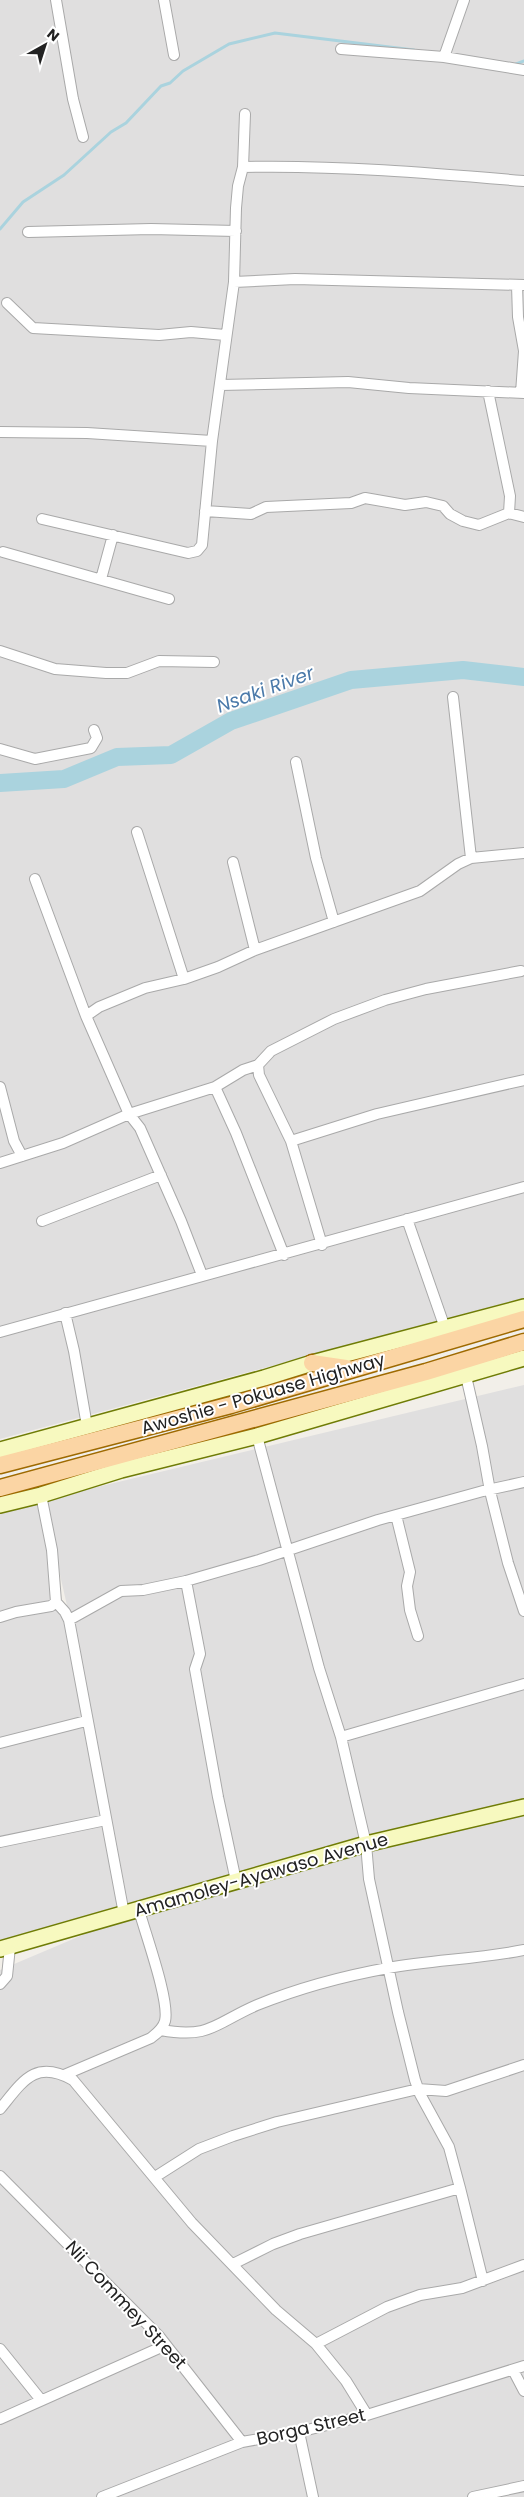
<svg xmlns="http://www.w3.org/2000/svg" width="524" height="2497" font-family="Poppins,sans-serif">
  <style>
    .residential { fill: #e0dfdf }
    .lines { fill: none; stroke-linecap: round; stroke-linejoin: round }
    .stream { stroke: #aad3de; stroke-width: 3 }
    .river { stroke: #aad3de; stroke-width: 18 }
    .street-casing { stroke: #a9a9a9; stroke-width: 12 }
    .secondary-casing { stroke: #6f7c06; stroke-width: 18 }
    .primary-casing { stroke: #9e6a01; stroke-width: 19 }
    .street { stroke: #fff; stroke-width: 10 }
    .secondary { stroke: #f7f9bf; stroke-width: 15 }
    .primary { stroke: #fbd5a4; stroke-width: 16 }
    .labels { text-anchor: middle; stroke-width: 4; stroke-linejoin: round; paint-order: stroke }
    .street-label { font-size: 18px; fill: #222; stroke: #fff }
    .water-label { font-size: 19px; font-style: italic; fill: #4b7aaa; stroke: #fff }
  </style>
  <rect width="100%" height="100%" fill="#f2efe9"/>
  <path class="residential" d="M 0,0 L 524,0 L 524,1298 L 0,1439 Z
    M 524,1385 L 524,2497 L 0,2497 L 0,1970 L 130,1915 L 93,1720 L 43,1500 Z
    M 39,1501 L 127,1913 L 0,1948 L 0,1511 Z"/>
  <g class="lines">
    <path class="stream" d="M 516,64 L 524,61
      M 0,229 L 23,202 L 64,175 L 111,132 L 126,123 L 161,86 L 170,83 L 183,71 L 229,44 L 275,33 L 414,50"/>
    <path class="river" d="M 0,783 L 64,779 L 117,757 L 171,755 L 231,721 L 351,680 L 463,670 L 524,677"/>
    <defs>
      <path id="street" d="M 56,0 L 73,99 L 83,137
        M 164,0 L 174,55
        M 341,49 L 444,57 L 524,70
        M 444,57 L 464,0
        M 243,167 C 336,165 430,173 524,181
        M 28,232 L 151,229 L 236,231
        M 234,282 L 295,279 L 524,285
        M 517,285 L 518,317 L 524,351 L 521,393
        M 7,303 L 33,328 L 159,335 L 191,332 L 225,335
        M 220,385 L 348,382 L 409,388 L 524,393
        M 488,391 L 510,496 L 509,513
        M 0,432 L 87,433 L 212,441
        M 205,511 L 251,514 L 266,507 L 351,503 L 365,498 L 405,505 L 426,502 L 443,506 L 450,514 L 463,521 L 479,525 L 509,513 L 524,517
        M 42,519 L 188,553 L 197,551 L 202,545 L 212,441 L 234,282 L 236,208 L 238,186 L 243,167 L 245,114
        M 3,552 L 169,599
        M 101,579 L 113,535
        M 0,651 L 55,669 L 106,673 L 127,673 L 159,661 L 214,662
        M 453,697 L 471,858
        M 0,749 L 35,759 L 91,748 L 97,738 L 94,730
        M 296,762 L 316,858 L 334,922
        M 137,832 L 184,979
        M 233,862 L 255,950
        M 35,879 L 86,1016 L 129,1114 L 140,1128 L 181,1221 L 202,1275
        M 86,1016 L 99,1007 L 145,988 L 184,979 L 218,967 L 255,950 L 420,891 L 458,864 L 471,858 L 524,853
        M 0,1087 L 14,1141 L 22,1156
        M 215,1087 L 236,1133 L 284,1255
        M 291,1141 L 377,1114 L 524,1080
        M 0,1163 L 63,1143 L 129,1114 L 215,1087 L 243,1070 L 258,1065
        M 407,1219 L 445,1328
        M 42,1221 L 161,1175
        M 322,1245 L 291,1141 L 259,1075 L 258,1065 L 271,1051 L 334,1019 L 385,1000 L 426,989 L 521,971
        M 65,1313 L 74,1351 L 87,1426
        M 0,1332 L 524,1187
        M 466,1376 L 482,1446 L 490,1491 L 508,1563 L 524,1611
        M 41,1495 L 52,1550 L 56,1602 L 65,1612 L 69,1620 L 124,1914
        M 396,1515 L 410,1572 L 407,1586 L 410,1610 L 418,1636
        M 186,1581 L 200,1654 L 195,1669 L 218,1797 L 236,1881
        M 0,1617 L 16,1612 L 51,1606 L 56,1602
        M 69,1620 L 121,1591 L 143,1590 L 186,1581 L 259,1560 L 378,1520 L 483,1491 L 524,1482
        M 341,1737 L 524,1684
        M 0,1743 L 86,1721
        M 0,1842 L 106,1820
        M 0,1984 L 7,1976 L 10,1947
        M 161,2030 C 211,2039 215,2023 257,2005 C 299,1988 344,1976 388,1968 C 433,1960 479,1959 524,1950
        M 64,2075 L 151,2038 C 157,2033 163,2029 165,2021 C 170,2001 145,1933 139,1910
        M 0,2109 C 23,2081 35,2059 73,2080 L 192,2223 L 276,2310 L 316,2344 L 346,2381 L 367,2415
        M 0,2176 L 159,2336 L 242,2442
        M 155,2177 L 199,2149 L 233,2136 L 277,2122 L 418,2089 L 446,2091 L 524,2065
        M 460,2188 L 483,2281
        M 233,2264 L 273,2244 L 300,2234 L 460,2188 L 449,2147 L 420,2094 L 415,2080 L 398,2012 L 369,1879 L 366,1844 L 341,1737 L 319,1668 L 257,1436
        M 316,2344 L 387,2307 L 420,2295 L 462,2288 L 524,2265
        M 0,2349 L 41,2400
        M 513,2370 L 524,2391
        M 0,2419 L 166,2345
        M 299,2432 L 313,2497
        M 102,2497 L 242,2442 L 299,2432 L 367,2415 L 524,2366
        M 473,2497 L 524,2486"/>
      <path id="secondary" d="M 0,1450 L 264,1378 L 312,1363 L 524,1307
        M 0,1505 L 41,1495 L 121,1470 L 257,1436 L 524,1358
        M 0,1949 L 366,1844 L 524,1807"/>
      <path id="primary" d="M 312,1363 L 346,1368
        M 0,1465 L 231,1405 L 524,1319
        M 0,1488 L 426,1372 L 524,1342"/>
    </defs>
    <use href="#street" class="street-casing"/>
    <use href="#secondary" class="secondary-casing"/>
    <use href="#primary" class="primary-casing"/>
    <use href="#street" class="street"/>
    <use href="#secondary" class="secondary"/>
    <use href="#primary" class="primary"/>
  </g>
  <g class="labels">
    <g class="street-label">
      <text transform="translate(263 1394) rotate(-16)" y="6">Awoshie - Pokuase Highway</text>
      <text transform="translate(261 1875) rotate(-16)" y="6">Amamoley-Ayawaso Avenue</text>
      <text transform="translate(126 2305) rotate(47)" y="6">Nii Commey Street</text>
      <text transform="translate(311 2427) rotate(-13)" y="6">Borga Street</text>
    </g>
    <g class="water-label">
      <text transform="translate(265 689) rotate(-20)" y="7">Nsaki River</text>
    </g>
  </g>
  <g transform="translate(45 45) rotate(39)" stroke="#ffffff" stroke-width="4" paint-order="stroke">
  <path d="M0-4L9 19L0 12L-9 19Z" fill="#222222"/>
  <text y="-8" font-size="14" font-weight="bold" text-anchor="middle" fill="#222222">N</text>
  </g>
</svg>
